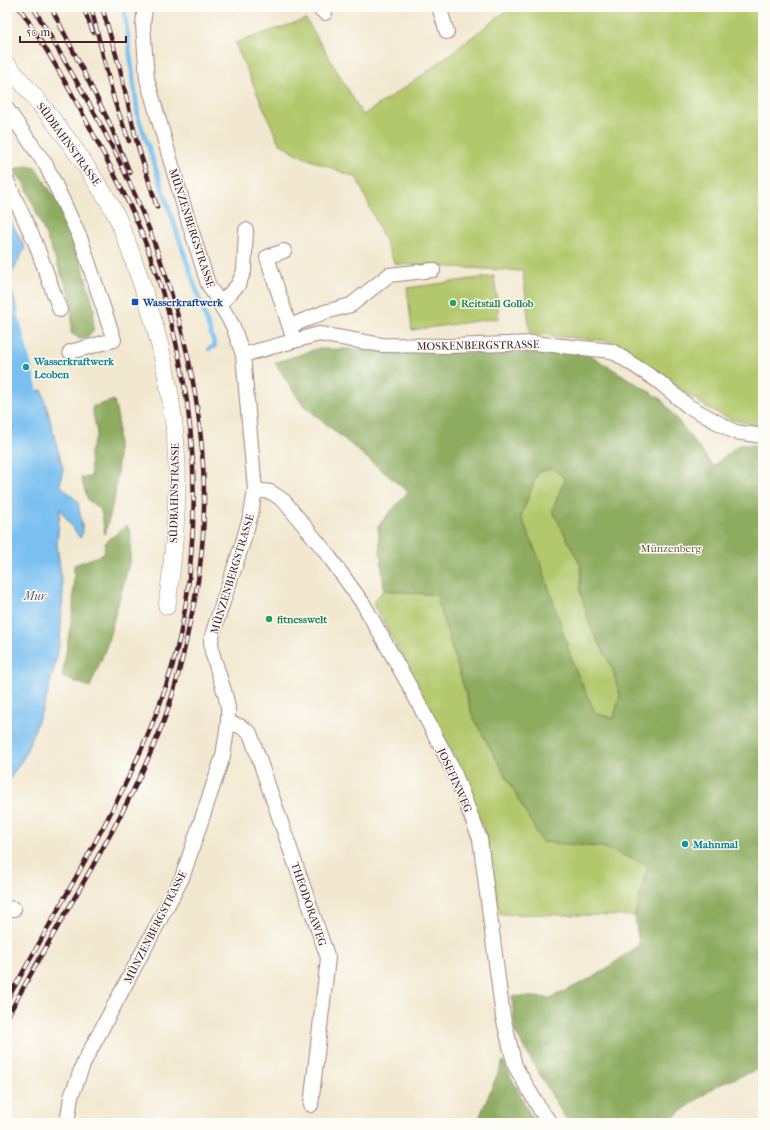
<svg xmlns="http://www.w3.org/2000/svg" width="770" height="1130" font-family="'IM FELL French Canon',serif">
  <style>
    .green { fill: #b3c86c; stroke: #7e744c }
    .forest { fill: #8eac60; stroke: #6c6646; fill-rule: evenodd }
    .water { fill: #79bff0; stroke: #626f8e }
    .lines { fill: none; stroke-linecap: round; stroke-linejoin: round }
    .stream { stroke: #79bff0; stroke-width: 4.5 }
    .river { stroke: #79bff0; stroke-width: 26 }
    .minor-casing { stroke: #9e847e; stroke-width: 16 }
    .major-casing { stroke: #9e847e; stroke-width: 18 }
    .minor { stroke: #fff; stroke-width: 14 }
    .major { stroke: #fff; stroke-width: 17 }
    .rail-casing { stroke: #4a1f2b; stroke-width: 4.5 }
    .rail { stroke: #fdfcf7; stroke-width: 3; stroke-dasharray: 9; stroke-linecap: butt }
    .transit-dot { fill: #1a4fb4; stroke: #fdfcf7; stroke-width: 1.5 }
    .leisure-dot { fill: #2e9e5b; stroke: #fdfcf7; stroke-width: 1.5 }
    .culture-dot { fill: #0f9aa8; stroke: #fdfcf7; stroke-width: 1.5 }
    .labels { text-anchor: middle; stroke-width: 3; stroke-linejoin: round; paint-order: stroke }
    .street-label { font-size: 11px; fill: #4a1f2b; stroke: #fdfcf7 }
    .transit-label { font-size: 11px; font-weight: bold; fill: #164399; stroke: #fdfcf7; text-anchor: start }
    .leisure-label { font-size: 11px; font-weight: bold; fill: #27864d; stroke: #fdfcf7; text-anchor: start }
    .culture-label { font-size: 11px; font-weight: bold; fill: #0d838f; stroke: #fdfcf7; text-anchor: start }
    .park-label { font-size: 11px; fill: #6a523e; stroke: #fdfcf7 }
    .water-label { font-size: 12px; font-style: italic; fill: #5a5770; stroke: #fdfcf7 }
  </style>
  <rect width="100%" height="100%" fill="#fdfcf7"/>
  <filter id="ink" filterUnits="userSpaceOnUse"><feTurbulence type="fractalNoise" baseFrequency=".025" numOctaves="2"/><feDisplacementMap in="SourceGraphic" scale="8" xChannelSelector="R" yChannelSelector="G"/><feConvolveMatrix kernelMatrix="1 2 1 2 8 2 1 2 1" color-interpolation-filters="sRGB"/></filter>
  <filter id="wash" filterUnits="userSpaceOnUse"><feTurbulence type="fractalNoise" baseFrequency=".012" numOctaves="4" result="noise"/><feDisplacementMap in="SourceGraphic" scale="16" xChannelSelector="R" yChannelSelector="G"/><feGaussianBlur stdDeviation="0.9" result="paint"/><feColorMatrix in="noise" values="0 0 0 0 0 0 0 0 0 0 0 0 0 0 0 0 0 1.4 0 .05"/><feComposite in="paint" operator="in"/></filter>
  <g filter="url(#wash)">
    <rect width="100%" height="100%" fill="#f2e8d0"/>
    <path class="green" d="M 511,7 L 763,7 L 763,426 L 754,425 L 730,419 L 708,408 L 645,365 L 608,341 L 530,334 L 523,271 L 395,264 L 357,178 L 303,157 L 279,143 L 235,43 L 306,19 L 363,115 L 420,77 Z
      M 494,276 L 499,318 L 412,330 L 407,288 Z
      M 553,468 L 565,479 L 552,510 L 581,566 L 580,590 L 590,626 L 612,667 L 620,695 L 614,718 L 596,714 L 574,667 L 541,564 L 521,516 L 538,472 Z
      M 384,590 L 436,595 L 473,717 L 542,842 L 602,847 L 648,865 L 635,916 L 500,914 L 486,836 L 459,765 L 373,602 Z"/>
    <path class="forest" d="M 27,166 L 36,168 L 61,208 L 81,261 L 94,309 L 93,331 L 85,339 L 80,339 L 71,333 L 72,316 L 71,298 L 25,184 L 17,175 L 14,169 Z
      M 316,349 L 387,349 L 467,353 L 587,353 L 661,399 L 713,466 L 739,445 L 763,445 L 763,1067 L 716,1086 L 665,1123 L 568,1123 L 515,1032 L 512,996 L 550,998 L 596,976 L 639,945 L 635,916 L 648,865 L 602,847 L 542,842 L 473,717 L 436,595 L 384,590 L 378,526 L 408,492 L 302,404 L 275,363 ZM 553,468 L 565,479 L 552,510 L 581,566 L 580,590 L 590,626 L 612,667 L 620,695 L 614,718 L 596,714 L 574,667 L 541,564 L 521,516 L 538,472 Z
      M 114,400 L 118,419 L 118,463 L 115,495 L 105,534 L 101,510 L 88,500 L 81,478 L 91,477 L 90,452 L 97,434 L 92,407 Z
      M 127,525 L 131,535 L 130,560 L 106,648 L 90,687 L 62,677 L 73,611 L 74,565 L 104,554 L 105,543 Z
      M 503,1061 L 534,1123 L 477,1123 Z"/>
    <path class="water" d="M 7,214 L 25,248 L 11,275 L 11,289 L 18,312 L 7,314 Z
      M 42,390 L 63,469 L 60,485 L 78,502 L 83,532 L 80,538 L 60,509 L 57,545 L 63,591 L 60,642 L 47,697 L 24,757 L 7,783 L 7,431 L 13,429 L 7,408 L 7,398 Z"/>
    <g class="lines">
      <path class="stream" d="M 124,7 L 138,116 L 215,346 L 209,349"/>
      <path class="river" d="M 7,322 L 34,429"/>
    </g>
  </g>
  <g filter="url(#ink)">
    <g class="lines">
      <defs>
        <path id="minor" d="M 318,7 L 325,13
          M 439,7 L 447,32
          M 7,109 L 46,165 L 81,240 L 114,340 L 70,352
          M 7,181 L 35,242 L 60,310
          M 284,251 L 267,257 L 292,334
          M 220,304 L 238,285 L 244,271 L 246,230
          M 290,326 L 325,312 L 351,305 L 389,275 L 433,270
          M 243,355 L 319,334 L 382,345 L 448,346 L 533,343 L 612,351 L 658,381 L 688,406 L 735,432 L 763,436
          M 255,490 L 271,492 L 284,501 L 325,551 L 364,605 L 410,687 L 454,772 L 480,839 L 503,1017 L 515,1066 L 541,1111 L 551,1123
          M 228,723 L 240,726 L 250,733 L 328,958 L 311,1105
          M 7,908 L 14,909
          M 67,1123 L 71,1097 L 84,1062 L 182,878 L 223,756 L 228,723 L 228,707 L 225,694 L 212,652 L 211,641 L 214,629 L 242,545 L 251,514 L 255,490 L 243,355 L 233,326 L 208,284 L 182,200 L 147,79 L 143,25 L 145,7"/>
        <path id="major" d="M 7,65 C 38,100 68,137 93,177 C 100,188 108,199 114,211 C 124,230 130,252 138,273 C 160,335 175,401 177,467 C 178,514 173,560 167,606"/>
      </defs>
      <use href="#minor" class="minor-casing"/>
      <use href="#major" class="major-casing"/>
      <use href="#minor" class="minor"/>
      <use href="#major" class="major"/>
      <defs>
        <path id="rail" d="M 51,7 L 109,122 L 130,173
          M 83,7 L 93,32
          M 91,7 L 114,100 L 129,141
          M 102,7 L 119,65 L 137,143 L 157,207
          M 7,1000 C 32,956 57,912 81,868 C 114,808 146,748 167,683 C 181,642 188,599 191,556 C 201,444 182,333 140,229 C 129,201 114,174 100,147 C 75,98 50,53 19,7
          M 7,1018 C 57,922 119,832 159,733 C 173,699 182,663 189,627 C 196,597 201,566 203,535 C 210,419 181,301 135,195 C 106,129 69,68 33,7"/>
      </defs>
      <use href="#rail" class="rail-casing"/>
      <use href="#rail" class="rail"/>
    </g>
  </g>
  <rect class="transit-dot" x="131" y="298" width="8" height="8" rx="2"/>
  <g class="leisure-dot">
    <circle cx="453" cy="303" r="4"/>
    <circle cx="269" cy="619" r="4"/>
  </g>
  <g class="culture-dot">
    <circle cx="26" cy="367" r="4"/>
    <circle cx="685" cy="844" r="4"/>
  </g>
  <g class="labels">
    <g class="street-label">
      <text transform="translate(69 144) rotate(54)" y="4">SÜDBAHNSTRASSE</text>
      <text transform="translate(192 228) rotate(72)" y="4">MÜNZENBERGSTRASSE</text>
      <text transform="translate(478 345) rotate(-1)" y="4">MOSKENBERGSTRASSE</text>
      <text transform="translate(174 493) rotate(-89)" y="4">SÜDBAHNSTRASSE</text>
      <text transform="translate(232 574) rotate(-73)" y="4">MÜNZENBERGSTRASSE</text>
      <text transform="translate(455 780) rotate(66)" y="4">JOSEFINWEG</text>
      <text transform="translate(309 904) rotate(71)" y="4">THEODORAWEG</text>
      <text transform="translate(155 927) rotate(-63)" y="4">MÜNZENBERGSTRASSE</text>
    </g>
    <g class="transit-label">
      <text x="143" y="306">Wasserkraftwerk</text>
    </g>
    <g class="leisure-label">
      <text x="461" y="307">Reitstall Gollob</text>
      <text x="277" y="623">fitnesswelt</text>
    </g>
    <g class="culture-label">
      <text x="34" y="365">Wasserkraftwerk<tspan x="34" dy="13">Leoben</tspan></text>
      <text x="693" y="848">Mahnmal</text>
    </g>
    <g class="park-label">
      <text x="671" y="552">Münzenberg</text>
    </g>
    <g class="water-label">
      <text x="35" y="600">Mur</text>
    </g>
  </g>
  <rect width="770" height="1130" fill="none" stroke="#fdfcf7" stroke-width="24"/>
  <path d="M20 36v6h106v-6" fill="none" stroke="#4a1f2b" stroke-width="2"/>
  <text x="26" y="36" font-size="12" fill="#4a1f2b" stroke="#fdfcf7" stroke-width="3" paint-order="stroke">50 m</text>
</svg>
